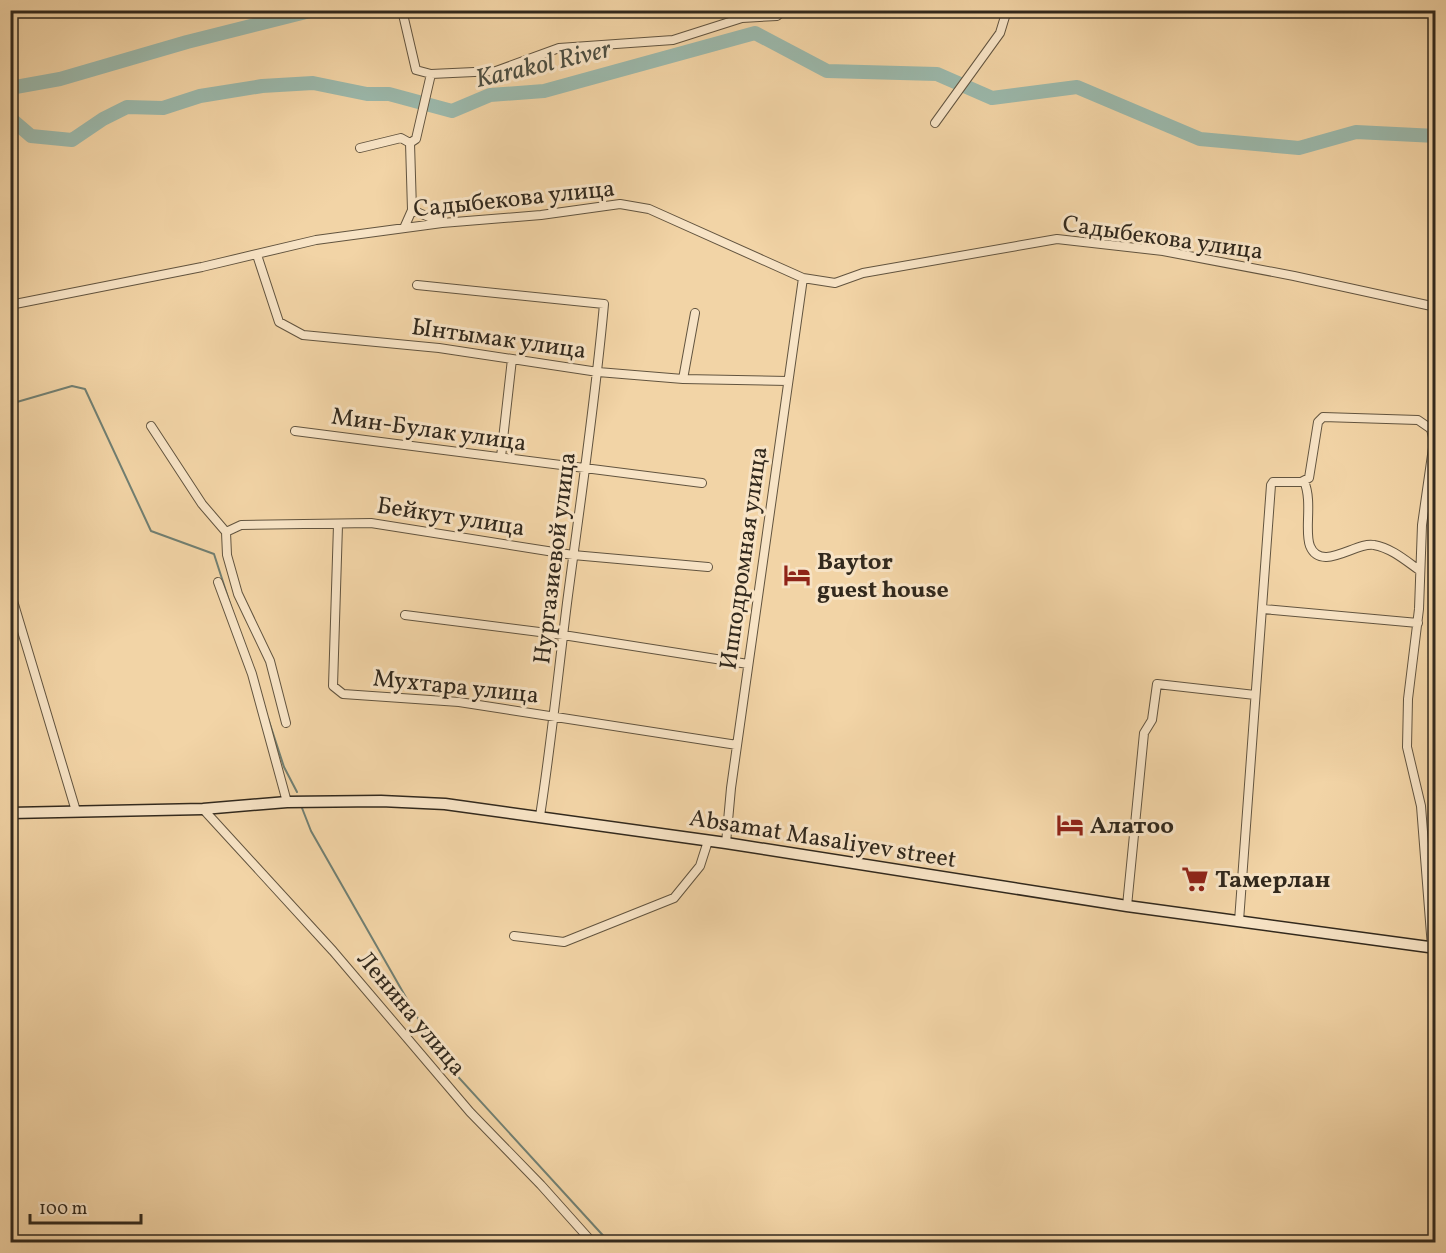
<svg xmlns="http://www.w3.org/2000/svg" width="1446" height="1253" font-family="Vollkorn,serif">
  <style>
    .lines { fill: none; stroke-linecap: round; stroke-linejoin: round }
    .stream { stroke: #717f72; stroke-width: 2 }
    .river { stroke: #9bb8ab; stroke-width: 14 }
    .street-casing { stroke: #62543f; stroke-width: 10 }
    .secondary-casing { stroke: #32291d; stroke-width: 13 }
    .street { stroke: #f7e3c5; stroke-width: 8 }
    .secondary { stroke: #f7e3c5; stroke-width: 10 }
    .labels { text-anchor: middle; stroke-width: 6; stroke-linejoin: round; paint-order: stroke }
    .street-label { font-size: 24px; fill: #32291d; stroke: #f7e3c5 }
    .poi-label { font-size: 24px; font-weight: bold; fill: #32291d; stroke: #f7e3c5; text-anchor: start }
    .water-label { font-size: 26px; font-style: italic; fill: #4c4d40; stroke: #f7e3c5 }
  </style>
  <rect width="100%" height="100%" fill="#f2d4a6"/>
  <filter id="stains"><feTurbulence type="fractalNoise" baseFrequency=".00333" numOctaves="4"/><feColorMatrix values="0 0 0 0 .2 0 0 0 0 .09 0 0 0 0 .02 0 0 0 .5 -.17"/></filter>
  <radialGradient id="worn" r=".72"><stop offset=".6" stop-color="#630" stop-opacity="0"/><stop offset="1" stop-color="#630" stop-opacity=".3"/></radialGradient>
  <g class="lines">
    <path class="stream" d="M 10,404 L 72,386 L 85,389 L 151,531 L 214,554 L 234,616
      M 268,718 L 284,767 L 297,792
      M 302,808 L 311,831 L 440,1057 L 609,1242"/>
    <path class="river" d="M 10,88 L 60,79 L 187,42 L 314,10
      M 10,118 L 31,136 L 72,140 L 103,119 L 127,107 L 163,108 L 200,96 L 262,86 L 313,83 L 367,94 L 389,94 L 452,111 L 490,95 L 544,91 L 755,33 L 827,71 L 937,74 L 992,98 L 1077,87 L 1200,139 L 1299,148 L 1356,132 L 1436,136"/>
    <defs>
      <path id="street" d="M 402,10 L 416,70 L 431,74 L 496,71 L 559,48 L 673,40 L 742,18 L 777,16 L 784,10
        M 431,74 L 416,139 L 410,143 L 412,210 L 441,222
        M 935,123 L 1000,33 L 1007,10
        M 360,148 L 401,138 L 410,143
        M 404,228 L 412,210
        M 257,255 L 279,322 L 303,335 L 439,348 L 598,372 L 683,379 L 788,381
        M 417,285 L 604,304 C 595,404 580,504 567,603 C 558,675 551,745 540,816
        M 10,305 L 202,267 L 316,240 L 442,223 L 541,215 L 620,204 L 649,209 L 803,278 L 835,283 L 863,273 L 1057,239 L 1163,251 L 1294,276 L 1436,307
        M 683,379 L 695,313
        M 151,426 L 202,504 L 226,532 L 227,555 L 238,594 L 270,661 L 286,723
        M 295,431 L 702,483
        M 501,457 L 512,359
        M 1304,481 C 1313,502 1304,531 1310,546 C 1321,573 1357,541 1374,545 C 1391,548 1405,560 1419,570
        M 338,525 L 333,686 L 343,694 L 459,702 L 737,745
        M 226,532 L 241,525 L 371,523 L 573,555 L 708,567
        M 218,582 L 252,674 L 287,802
        M 10,591 L 76,811
        M 1263,609 L 1418,623
        M 405,615 L 563,635 L 748,664
        M 203,809 L 333,951 L 470,1112 L 541,1185 L 592,1242
        M 726,843 L 731,788 L 803,278
        M 1127,906 L 1144,733 L 1152,720 L 1157,684 L 1255,695
        M 1239,921 L 1271,485 L 1273,482 L 1301,482 L 1309,478 L 1318,422 L 1323,417 L 1418,420 L 1431,429 L 1434,441 L 1422,525 L 1419,609 L 1408,699 L 1407,747 L 1421,806 L 1432,947
        M 514,936 L 564,942 L 674,898 L 700,866 L 708,841"/>
      <path id="secondary" d="M 10,813 L 203,809 L 287,802 L 381,801 L 445,804 L 726,843 L 1127,906 L 1436,948"/>
    </defs>
    <use href="#street" class="street-casing"/>
    <use href="#secondary" class="secondary-casing"/>
    <use href="#street" class="street"/>
    <use href="#secondary" class="secondary"/>
  </g>
  <defs>
    <symbol id="hotel-bare" viewBox="-9 -9 18 18"><path d="M-6-4.5h1.5V1H6V5H4.5V3h-9V5H-6ZM-4 0a1.8 1.8 0 1 1 3.6 0ZM.5 0V-2.5h3Q6-2.5 6 0Z" fill="#8f2418" stroke="#f7e3c5" stroke-width="2.5" paint-order="stroke"/></symbol>
    <symbol id="supermarket-bare" viewBox="-9 -9 18 18"><path d="M-6-5.5h2.5l.6 2H6L4.5 2H-2.5L-4.4-4H-6ZM-1.5 3.2a1.3 1.3 0 1 0 .1 0ZM3 3.2a1.3 1.3 0 1 0 .1 0Z" fill="#8f2418" stroke="#f7e3c5" stroke-width="2.5" paint-order="stroke"/></symbol>
  </defs>
  <g fill-rule="evenodd">
    <use href="#hotel-bare" x="778" y="556" width="38" height="38"/>
    <use href="#hotel-bare" x="1051" y="806" width="38" height="38"/>
    <use href="#supermarket-bare" x="1176" y="860" width="38" height="38"/>
  </g>
  <g class="labels">
    <g class="street-label">
      <text transform="translate(514 198) rotate(-6)" y="8">Садыбекова улица</text>
      <text transform="translate(1163 237) rotate(8)" y="8">Садыбекова улица</text>
      <text transform="translate(499 338) rotate(8)" y="8">Ынтымак улица</text>
      <text transform="translate(429 429) rotate(8)" y="8">Мин-Булак улица</text>
      <text transform="translate(451 516) rotate(9)" y="8">Бейкут улица</text>
      <text transform="translate(554 558) rotate(-83)" y="8">Нургазиевой улица</text>
      <text transform="translate(743 558) rotate(-82)" y="8">Ипподромная улица</text>
      <text transform="translate(456 686) rotate(6)" y="8">Мухтара улица</text>
      <text transform="translate(823 838) rotate(9)" y="8">Absamat Masaliyev street</text>
      <text transform="translate(412 1013) rotate(50)" y="8">Ленина улица</text>
    </g>
    <g class="poi-label">
      <text x="817" y="569">Baytor<tspan x="817" dy="28">guest house</tspan></text>
      <text x="1090" y="833">Алатоо</text>
      <text x="1215" y="887">Тамерлан</text>
    </g>
    <g class="water-label">
      <text transform="translate(543 63) rotate(-13)" y="9">Karakol River</text>
    </g>
  </g>
  <rect width="1446" height="1253" fill="none" stroke="#f2d4a6" stroke-width="36"/>
  <rect x="12" y="12" width="1422" height="1229" fill="none" stroke="#32291d" stroke-width="3"/>
  <rect x="18" y="18" width="1410" height="1217" fill="none" stroke="#32291d" stroke-width="1.5"/>
  <path d="M30 1214v9h111v-9" fill="none" stroke="#32291d" stroke-width="3"/>
  <text x="39" y="1214" font-size="18" fill="#32291d" stroke="#f7e3c5" stroke-width="4.5" paint-order="stroke">100 m</text>
  <rect width="100%" height="100%" filter="url(#stains)"/>
  <rect width="100%" height="100%" fill="url(#worn)"/>
</svg>
